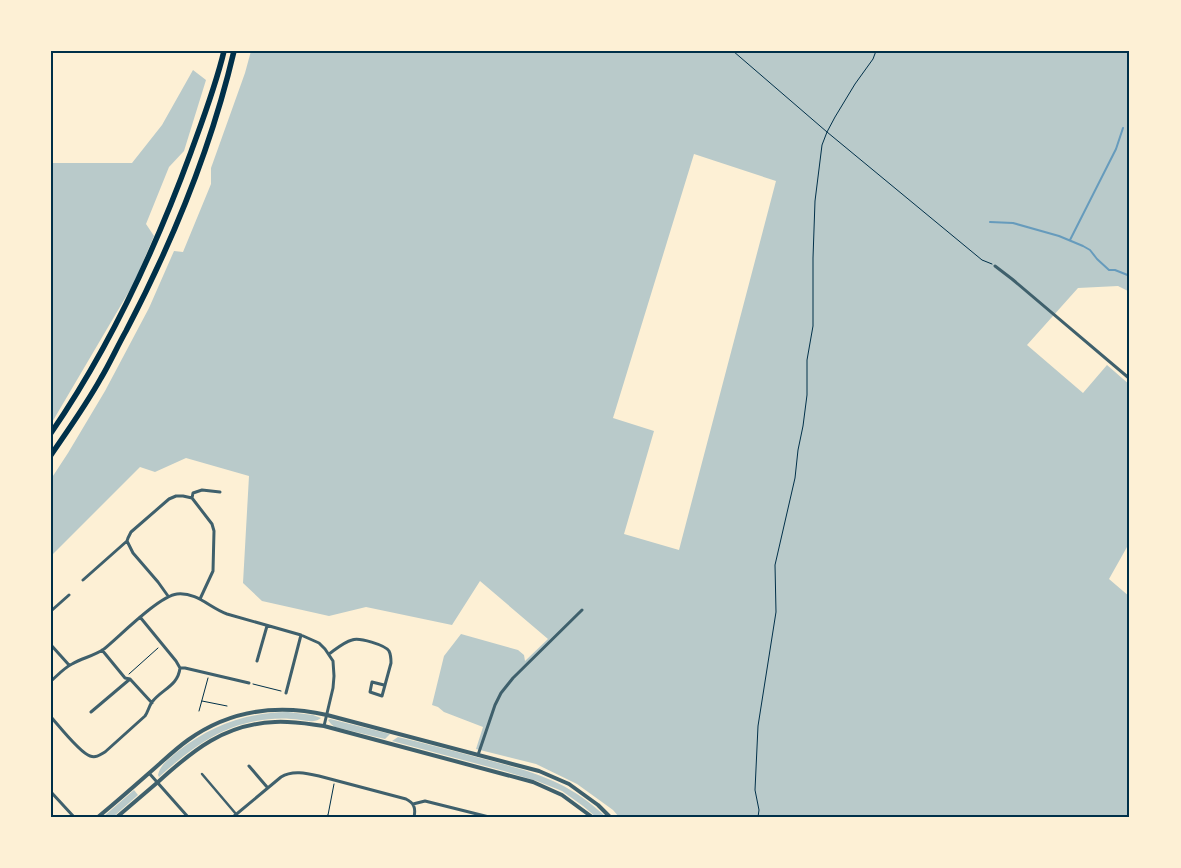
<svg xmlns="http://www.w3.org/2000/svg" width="1181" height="868" font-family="'Nunito Sans',sans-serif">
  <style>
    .green { fill: #b9caca; fill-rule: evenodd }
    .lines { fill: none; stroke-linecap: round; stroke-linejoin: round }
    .stream { stroke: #669bbc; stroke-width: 2 }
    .path { stroke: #003049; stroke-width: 1 }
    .pedestrian { stroke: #3f606c; stroke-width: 2.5 }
    .minor { stroke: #3f606c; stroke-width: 3 }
    .tertiary { stroke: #3f606c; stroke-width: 4 }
    .motorway { stroke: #003049; stroke-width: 5.5 }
    .neatline { fill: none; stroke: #003049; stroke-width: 2 }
  </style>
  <rect width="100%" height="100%" fill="#fdf0d5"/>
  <path class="green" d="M 251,51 L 1130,51 L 1130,292 L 1118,286 L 1078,288 L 1027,345 L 1083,393 L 1107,365 L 1130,385 L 1130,549 L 1127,547 L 1109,579 L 1130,597 L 1130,817 L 745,816 L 744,817 L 619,817 L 613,810 L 577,784 L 536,764 L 476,749 L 483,727 L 444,712 L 438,707 L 432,705 L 444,656 L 461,634 L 518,650 L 524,655 L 525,661 L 548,639 L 480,581 L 452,625 L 366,607 L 329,616 L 262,601 L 243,583 L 249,476 L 186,458 L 155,472 L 140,467 L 51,556 L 51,479 L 68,453 L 105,391 L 149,308 L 174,251 L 183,252 L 211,184 L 211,168 L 245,73 ZM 694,154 L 776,181 L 679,550 L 624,534 L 654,431 L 613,418 Z
    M 193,70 L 206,80 L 184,151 L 169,167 L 146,224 L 154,236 L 134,283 L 51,424 L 51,163 L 132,163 L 162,125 Z
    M 288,712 L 313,715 L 321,718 C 318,720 318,720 314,721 C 307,722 298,719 291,719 C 279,718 267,719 256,721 C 217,728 188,751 159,777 L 158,775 C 160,765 169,759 177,752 C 212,725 244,713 288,712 Z
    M 330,719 L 390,734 L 385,739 L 335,727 L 331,724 L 328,720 Z
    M 398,737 C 424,743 450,750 476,757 C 528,771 565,778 606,817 L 596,817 L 583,806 L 562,791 L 537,781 L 504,771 L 392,741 Z
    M 134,790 L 138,795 L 113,817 L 103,817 Z"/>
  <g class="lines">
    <path class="stream" d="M 990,222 L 1013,223 L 1059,236 L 1083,246 L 1090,250 L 1097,259 L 1109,270 L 1115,270 L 1130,276
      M 1070,240 L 1116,149 L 1123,128"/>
    <path class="path" d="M 733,51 L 827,132 L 982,260 L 992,264
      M 129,674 L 158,648
      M 253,684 L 281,691
      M 202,701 L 227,706
      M 199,711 L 208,678
      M 323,817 L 328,815 L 334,784
      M 758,817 L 759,810 L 755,790 L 758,726 L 776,612 L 775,565 L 795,478 L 798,450 L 803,426 L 807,395 L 807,360 L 813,326 L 813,258 L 815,201 L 822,145 L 827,132 L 835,117 L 855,84 L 873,59 L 876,51"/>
    <path class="pedestrian" d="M 202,774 L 236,814"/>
    <path class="minor" d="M 995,266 L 1012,279 L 1130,379
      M 192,498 L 193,493 L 202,490 L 220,492
      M 83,580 L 127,541
      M 168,596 L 158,582 L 133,553 L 127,541 L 128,538 L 131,532 L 169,499 L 176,496 L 183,496 L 192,498 L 212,524 L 214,531 L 213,571 L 200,599
      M 51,611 L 69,595
      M 51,645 L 69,665
      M 102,650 L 125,678 L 130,679 L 152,703
      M 329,654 C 336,649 344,642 352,640 C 359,637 385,645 389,651 C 391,655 391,659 391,663 L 382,696 L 370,692 L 372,682 L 384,685
      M 257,661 L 267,626
      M 180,668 L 185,668 L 249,683
      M 51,681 C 58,675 64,668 72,664 C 82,658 94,656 104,649 C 120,636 159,596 177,594 C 197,592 210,608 227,614 L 301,635 L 319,643 L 325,649 L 333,661 L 334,676 L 333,688 L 324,726
      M 286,693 L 301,635
      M 91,712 L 130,679
      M 51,717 C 59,726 80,753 90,756 C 96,758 100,755 105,752 L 145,716 C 148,712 149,706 152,702 C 162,689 178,686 180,668 L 176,661 L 140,617
      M 478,755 L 495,705 L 501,693 L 513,678 L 582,610
      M 249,766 L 267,787
      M 149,773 L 188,817
      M 51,792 L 74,817
      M 413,804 L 425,801 L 489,817
      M 233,817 L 281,777 C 292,770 306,773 319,776 L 406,799 C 414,803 416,808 414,817"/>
    <path class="tertiary" d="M 98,817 C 115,803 131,789 148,774 C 161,763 174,750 188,740 C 230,710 278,704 327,715 L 539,771 L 569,784 L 598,805 L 610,817
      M 117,817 C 131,805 145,793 158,782 C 193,750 225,724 275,722 C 292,721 308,724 324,726 L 533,782 L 562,795 L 592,817"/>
    <path class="motorway" d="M 51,433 C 110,347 155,250 191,152 C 203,119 216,85 224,51
      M 51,455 C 68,430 86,405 101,378 C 110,363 117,347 126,331 C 172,243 211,149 234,51"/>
  </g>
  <rect width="1181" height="868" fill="none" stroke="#fdf0d5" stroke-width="105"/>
  <rect x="52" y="52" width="1076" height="764" class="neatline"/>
</svg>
